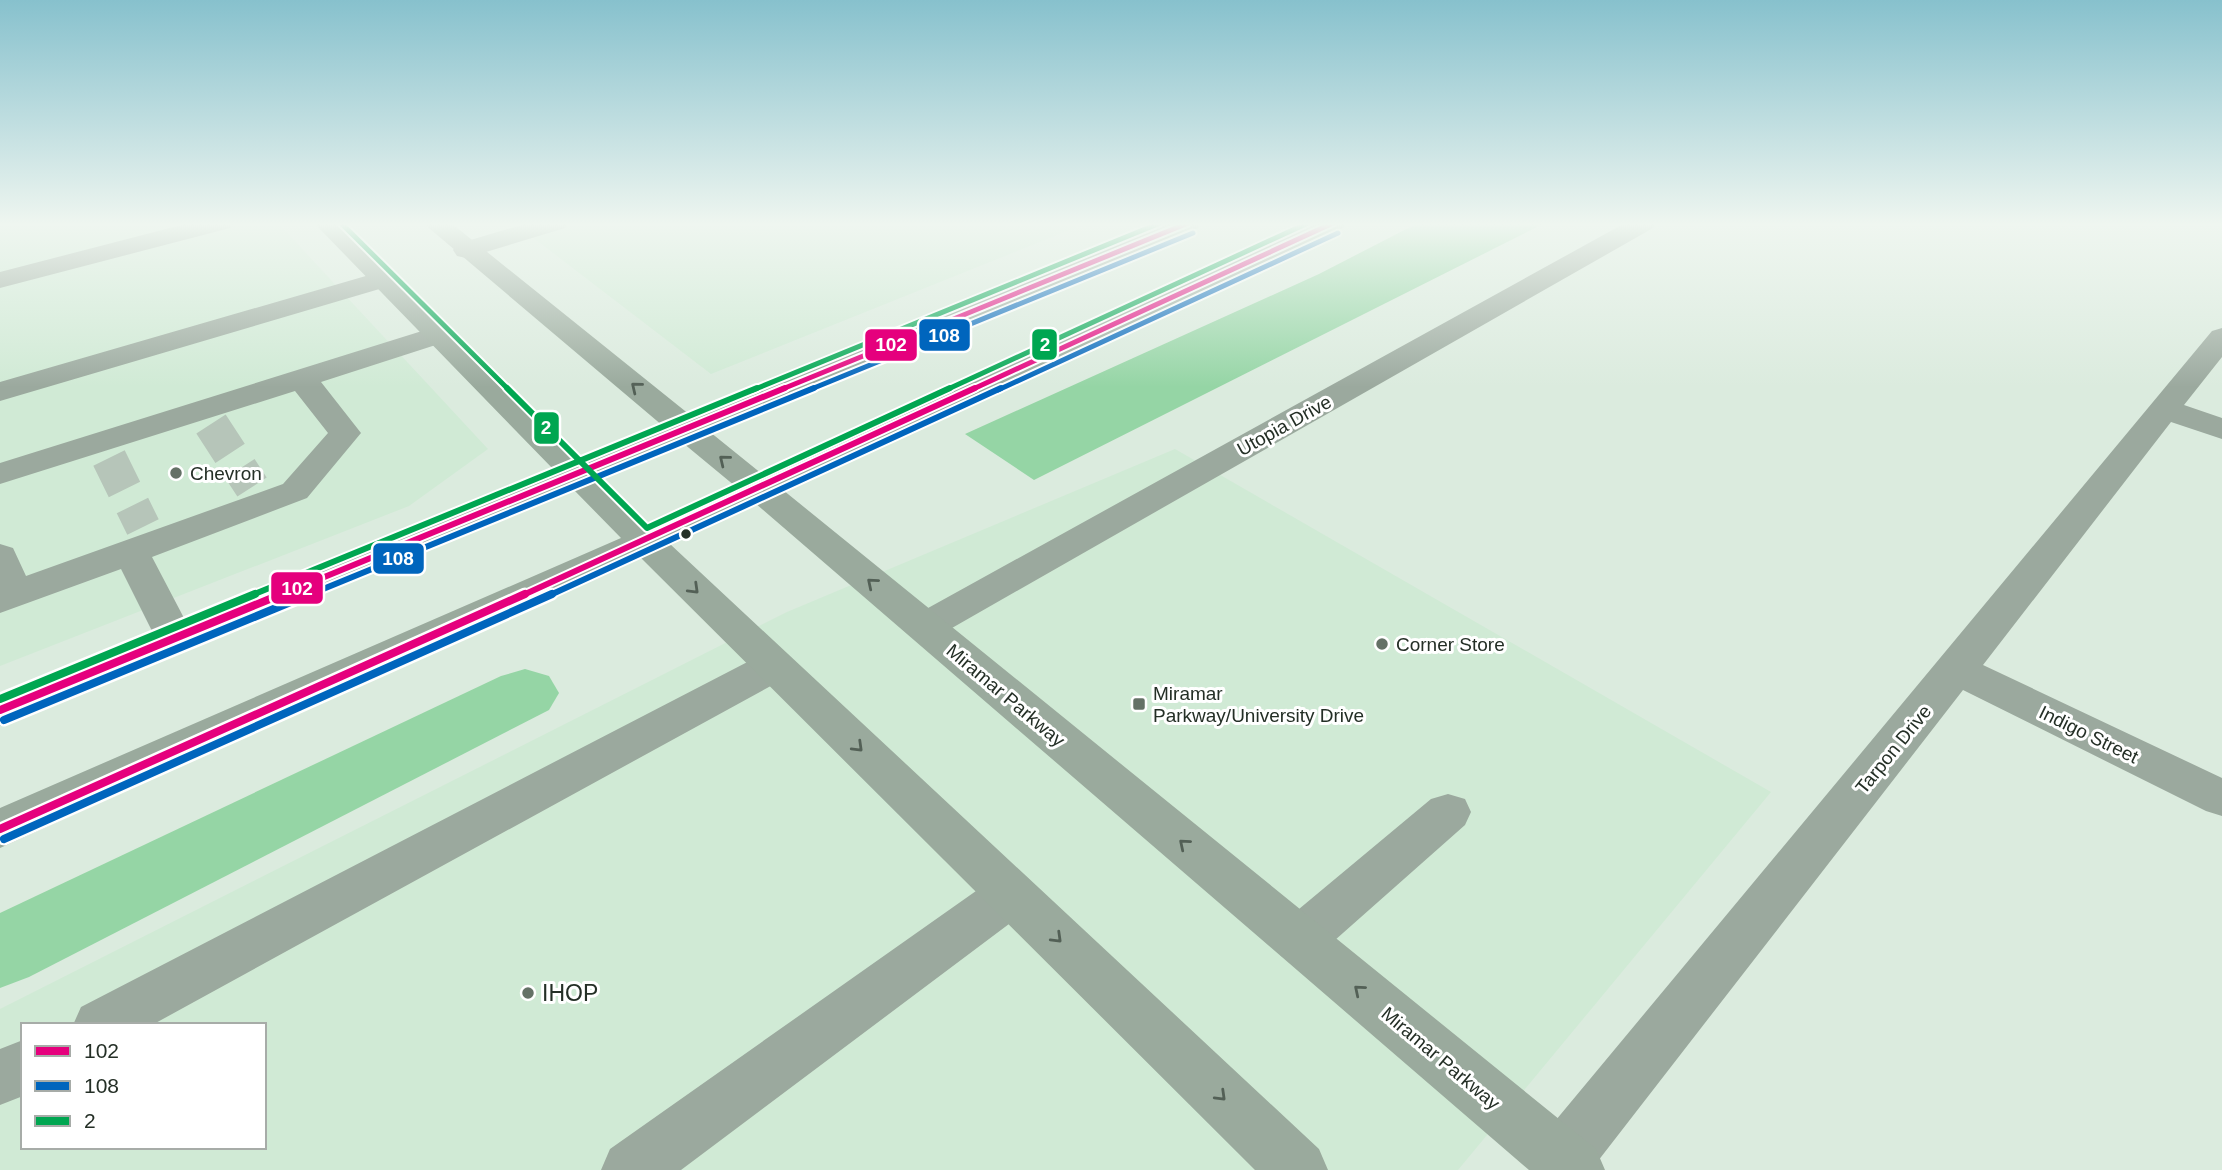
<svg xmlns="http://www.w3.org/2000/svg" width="2222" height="1170" font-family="Arial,sans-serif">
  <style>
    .built { fill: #d0ead5; fill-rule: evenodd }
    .water { fill: #95d5a5 }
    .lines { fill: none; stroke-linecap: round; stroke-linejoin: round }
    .canal { fill: #95d5a5; fill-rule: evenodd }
    .minor-tunnel { stroke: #b6c5b9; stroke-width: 35; stroke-dasharray: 35 18; stroke-linecap: butt }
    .minor { fill: #9ba99e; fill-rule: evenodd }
    .major { fill: #9aaa9d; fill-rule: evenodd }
    .bus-1-far2-casing { stroke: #fff; stroke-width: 9 }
    .bus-1-far1-casing { stroke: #fff; stroke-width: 10 }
    .bus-1-casing { stroke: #fff; stroke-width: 13 }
    .bus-2-far2-casing { stroke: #fff; stroke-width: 9 }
    .bus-2-far1-casing { stroke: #fff; stroke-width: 10 }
    .bus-2-casing { stroke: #fff; stroke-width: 13 }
    .bus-3-far2-casing { stroke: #fff; stroke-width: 9 }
    .bus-3-far1-casing { stroke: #fff; stroke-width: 10 }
    .bus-3-casing { stroke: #fff; stroke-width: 13 }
    .bus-1-far2 { stroke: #e5007d; stroke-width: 5 }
    .bus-1-far1 { stroke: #e5007d; stroke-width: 6 }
    .bus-1 { stroke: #e5007d; stroke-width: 8 }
    .bus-2-far2 { stroke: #0065bd; stroke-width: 5 }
    .bus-2-far1 { stroke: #0065bd; stroke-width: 6 }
    .bus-2 { stroke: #0065bd; stroke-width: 8 }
    .bus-3-far2 { stroke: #00a651; stroke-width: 5 }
    .bus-3-far1 { stroke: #00a651; stroke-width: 6 }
    .bus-3 { stroke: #00a651; stroke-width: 8 }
    .oneway { stroke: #536056 }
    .poi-dot { fill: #647166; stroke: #fff; stroke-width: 2.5 }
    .bus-dot { fill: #242f26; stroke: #fff; stroke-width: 2.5 }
    .labels { text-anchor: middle; stroke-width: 6; stroke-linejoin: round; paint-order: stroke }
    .street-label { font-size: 19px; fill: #242f26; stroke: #fff }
    .poi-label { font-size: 19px; fill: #242f26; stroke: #fff; text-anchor: start }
    .near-poi-label { font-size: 23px; fill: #242f26; stroke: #fff; text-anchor: start }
    .line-badge { stroke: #fff; stroke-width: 2.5 }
    .badge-label { font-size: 19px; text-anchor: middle; font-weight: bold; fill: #fff }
  </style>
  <rect width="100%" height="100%" fill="#dbebde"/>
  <path class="built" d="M 0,223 L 278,223 L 488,449 L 409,506 L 0,666 Z
    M 514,223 L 1087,223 L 711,374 Z
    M 1175,449 L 1771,792 L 1458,1170 L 0,1170 L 0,1009 L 787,612 ZM 23,1025 L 264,1025 L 264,1147 L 23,1147 Z"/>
  <path class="water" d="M 1418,223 L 1545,223 L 1034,480 L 965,434 L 1319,274 Z"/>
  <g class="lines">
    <path class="canal" d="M 525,669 L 549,676 L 559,693 L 549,710 L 29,977 L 0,988 L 0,913 L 501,676 Z"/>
    <path class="minor-tunnel" d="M 211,424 L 252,487
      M 109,458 L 143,527"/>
    <path class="minor" d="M 189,223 L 233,223 L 230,228 L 0,288 L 0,272 Z
      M 528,223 L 568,223 L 565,228 L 466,258 L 457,256 L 453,250 L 457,244 Z
      M 1625,223 L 1656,223 L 1653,228 L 938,636 L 924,640 L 910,636 L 904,627 L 910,618 Z
      M 383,271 L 393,273 L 397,279 L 393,285 L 0,401 L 0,382 Z
      M 438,326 L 448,329 L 453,335 L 448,341 L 321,382 L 361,433 L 307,498 L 152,557 L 195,639 L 189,649 L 175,653 L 161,649 L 121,569 L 0,613 L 0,544 L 13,548 L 26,576 L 283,484 L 328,433 L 295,391 L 0,484 L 0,463 Z
      M 2222,328 L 2222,357 L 2184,405 L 2222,418 L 2222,439 L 2171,422 L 1983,665 L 2222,778 L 2222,816 L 2206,811 L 1963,690 L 1591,1170 L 1537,1170 L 1532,1159 L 1541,1138 L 2212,331 Z
      M 774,652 L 789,656 L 795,666 L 789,676 L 152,1025 L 73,1025 L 81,1007 L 759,656 Z
      M 1448,794 L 1465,799 L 1471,812 L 1465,825 L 1317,956 L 1299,962 L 1281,956 L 1273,940 L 1281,924 L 1431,799 Z
      M 1011,873 L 1029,879 L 1036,894 L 1029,909 L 681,1170 L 601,1170 L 610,1149 L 993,879 Z
      M 23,1040 L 23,1096 L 0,1105 L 0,1049 Z"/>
    <path class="major" d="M 314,223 L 341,223 L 582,459 L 663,426 L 423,223 L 451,223 L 690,415 L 1166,223 L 1201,223 L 1198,228 L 710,432 L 762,474 L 1312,223 L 1346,223 L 1343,228 L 783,490 L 1596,1149 L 1605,1170 L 1529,1170 L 755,503 L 670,544 L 1319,1149 L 1328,1170 L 1255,1170 L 640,557 L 0,848 L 0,808 L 621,538 L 573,489 L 0,726 L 0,693 L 554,470 ZM 683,443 L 735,486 L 650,525 L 601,477 Z"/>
    <defs>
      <path id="bus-1-far2" d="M 780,390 L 1188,223
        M 971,390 L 1333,223"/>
      <path id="bus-1-far1" d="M 278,596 L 785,388
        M 521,596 L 975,388"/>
      <path id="bus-1" d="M 0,710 L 282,594
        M 0,829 L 525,594"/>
      <path id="bus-2-far2" d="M 809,390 L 1193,233
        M 998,390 L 1338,233"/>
      <path id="bus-2-far1" d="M 306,596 L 814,388
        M 548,596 L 1001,388"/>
      <path id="bus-2" d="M 4,720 L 310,594
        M 4,839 L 552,594"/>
      <path id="bus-3-far2" d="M 341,223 L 509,390
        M 753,390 L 1160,223
        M 946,390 L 1308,223"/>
      <path id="bus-3-far1" d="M 507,388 L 647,528 L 950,388
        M 250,596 L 757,388"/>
      <path id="bus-3" d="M 0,699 L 255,594"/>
    </defs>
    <use href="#bus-1-far2" class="bus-1-far2-casing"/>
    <use href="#bus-1-far1" class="bus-1-far1-casing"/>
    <use href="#bus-1" class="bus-1-casing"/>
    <use href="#bus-2-far2" class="bus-2-far2-casing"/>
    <use href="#bus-2-far1" class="bus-2-far1-casing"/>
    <use href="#bus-2" class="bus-2-casing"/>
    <use href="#bus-3-far2" class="bus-3-far2-casing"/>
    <use href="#bus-3-far1" class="bus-3-far1-casing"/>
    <use href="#bus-3" class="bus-3-casing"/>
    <use href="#bus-1-far2" class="bus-1-far2"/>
    <use href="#bus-1-far1" class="bus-1-far1"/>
    <use href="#bus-1" class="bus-1"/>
    <use href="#bus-2-far2" class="bus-2-far2"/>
    <use href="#bus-2-far1" class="bus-2-far1"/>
    <use href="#bus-2" class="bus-2"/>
    <use href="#bus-3-far2" class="bus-3-far2"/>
    <use href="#bus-3-far1" class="bus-3-far1"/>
    <use href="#bus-3" class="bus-3"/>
  </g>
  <defs><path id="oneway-chevron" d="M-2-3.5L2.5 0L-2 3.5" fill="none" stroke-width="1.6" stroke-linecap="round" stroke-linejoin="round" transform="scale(1.75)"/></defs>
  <g class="oneway">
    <use href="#oneway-chevron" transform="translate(636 387) rotate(-141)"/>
    <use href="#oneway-chevron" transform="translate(724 460) rotate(-141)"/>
    <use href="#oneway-chevron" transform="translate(872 583) rotate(-140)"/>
    <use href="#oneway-chevron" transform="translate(694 589) rotate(44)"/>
    <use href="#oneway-chevron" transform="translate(858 747) rotate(44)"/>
    <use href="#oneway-chevron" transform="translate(1184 844) rotate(-140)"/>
    <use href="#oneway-chevron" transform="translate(1057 938) rotate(44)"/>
    <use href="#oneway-chevron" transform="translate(1359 990) rotate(-140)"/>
    <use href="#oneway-chevron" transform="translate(1221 1096) rotate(44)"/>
  </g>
  <linearGradient id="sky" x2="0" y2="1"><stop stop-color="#87c1cd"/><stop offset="0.58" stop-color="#eff6f0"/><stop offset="1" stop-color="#eff6f0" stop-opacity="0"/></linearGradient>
  <rect width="2222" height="387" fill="url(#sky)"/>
  <g class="poi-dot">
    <circle cx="176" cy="473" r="7"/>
    <circle cx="1382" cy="644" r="7"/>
    <rect x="1132" y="697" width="14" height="14" rx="3.5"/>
    <circle cx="528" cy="993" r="7"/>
  </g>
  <circle class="bus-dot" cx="686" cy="534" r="6"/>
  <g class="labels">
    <g class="street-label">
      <text transform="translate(1284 425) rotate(-29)" y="7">Utopia Drive</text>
      <text transform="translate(1006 695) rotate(40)" y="7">Miramar Parkway</text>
      <text transform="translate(2089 734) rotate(26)" y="7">Indigo Street</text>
      <text transform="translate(1893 749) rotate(-51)" y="7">Tarpon Drive</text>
      <text transform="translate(1441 1058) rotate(40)" y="7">Miramar Parkway</text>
    </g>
    <g class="poi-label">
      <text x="190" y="480">Chevron</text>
      <text x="1396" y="651">Corner Store</text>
      <text x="1153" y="700">Miramar<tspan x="1153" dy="22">Parkway/University Drive</tspan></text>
    </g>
    <g class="near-poi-label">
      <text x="542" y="1001">IHOP</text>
    </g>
  </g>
  <g class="line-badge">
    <rect x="918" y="318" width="53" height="34" rx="7" fill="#0065bd"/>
    <rect x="1031" y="328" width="27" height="33" rx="7" fill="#00a651"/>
    <rect x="864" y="328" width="54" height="34" rx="7" fill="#e5007d"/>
    <rect x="533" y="411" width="27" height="34" rx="7" fill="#00a651"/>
    <rect x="372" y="542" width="53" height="33" rx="7" fill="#0065bd"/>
    <rect x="270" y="571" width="54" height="34" rx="7" fill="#e5007d"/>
  </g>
  <g class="badge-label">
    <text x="944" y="342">108</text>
    <text x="1045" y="351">2</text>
    <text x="891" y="351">102</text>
    <text x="546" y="434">2</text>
    <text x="398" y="565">108</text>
    <text x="297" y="595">102</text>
  </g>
  <rect x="21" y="1023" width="245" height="126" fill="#ffffff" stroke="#a7aca8" stroke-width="2"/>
  <rect x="35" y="1046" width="35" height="10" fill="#e5007d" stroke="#a7aca8" stroke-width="2"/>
  <text x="84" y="1058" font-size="21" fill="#242f26">102</text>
  <rect x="35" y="1081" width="35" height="10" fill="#0065bd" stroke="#a7aca8" stroke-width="2"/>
  <text x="84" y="1093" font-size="21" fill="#242f26">108</text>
  <rect x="35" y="1116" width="35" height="10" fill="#00a651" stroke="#a7aca8" stroke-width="2"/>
  <text x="84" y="1128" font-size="21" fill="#242f26">2</text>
</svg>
